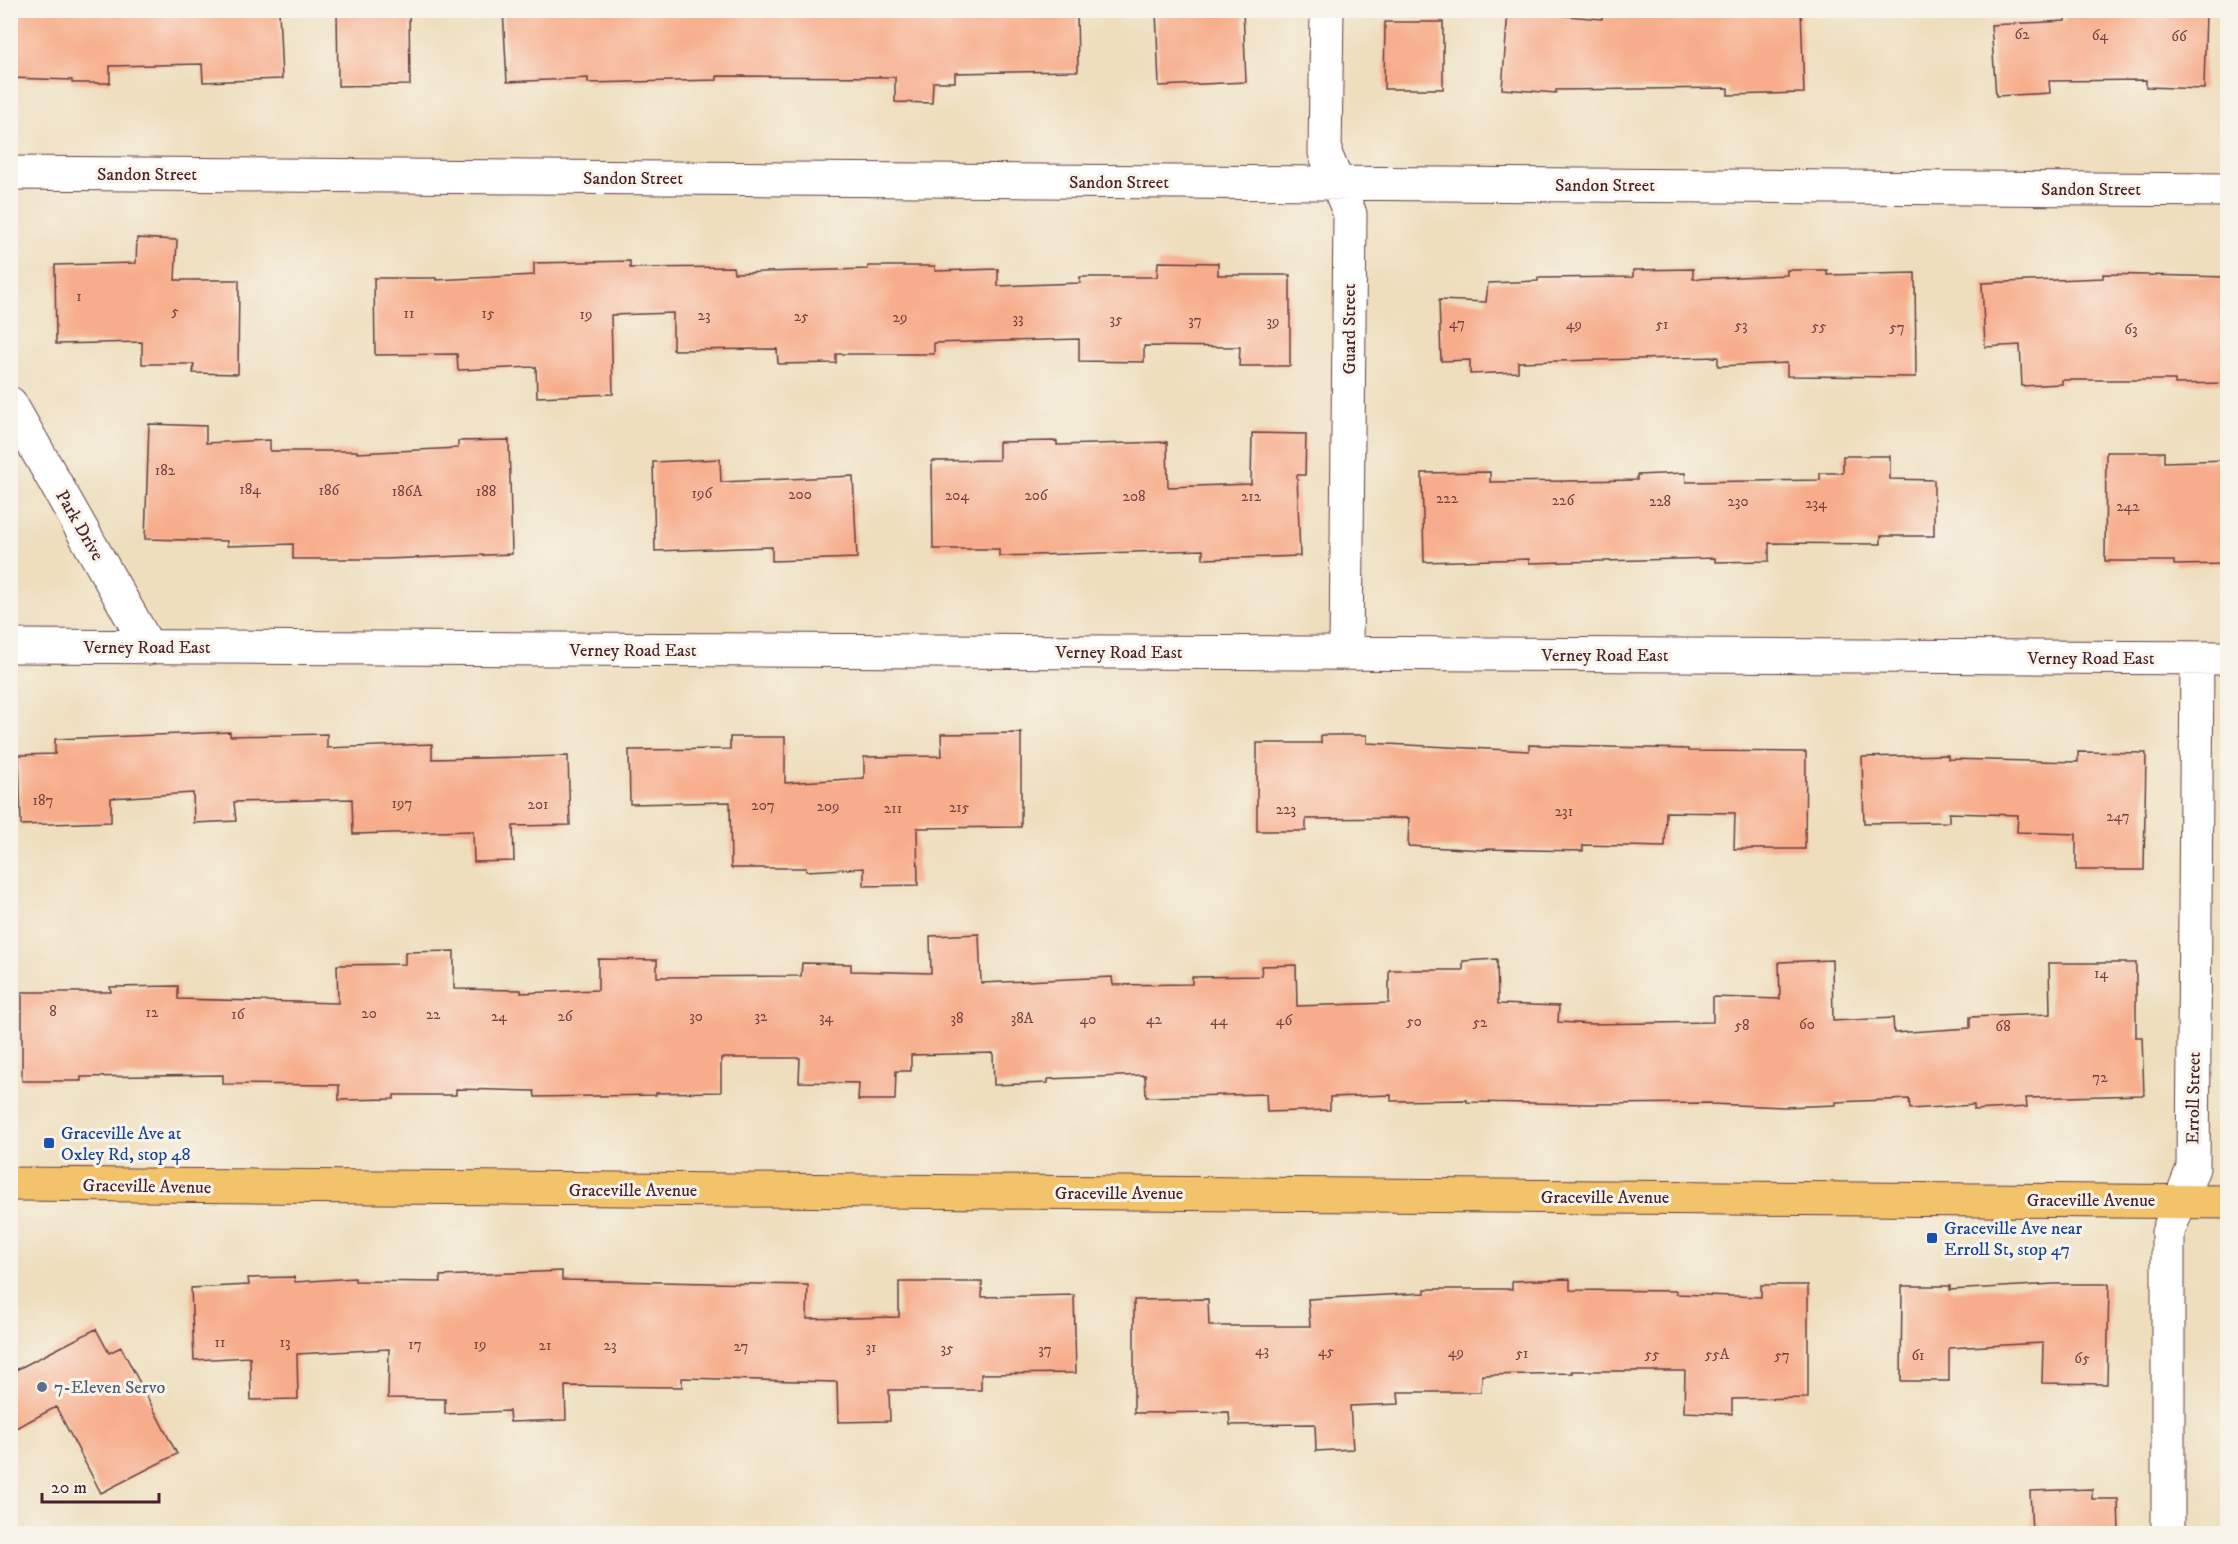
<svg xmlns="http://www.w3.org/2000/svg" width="2238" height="1544" font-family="'IM FELL DW Pica',serif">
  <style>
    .building { fill: #f7ad8c }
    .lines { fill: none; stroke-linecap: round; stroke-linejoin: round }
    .minor-casing { stroke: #633c41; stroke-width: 35 }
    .major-casing { stroke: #633c41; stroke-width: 35 }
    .minor { stroke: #fff; stroke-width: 33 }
    .major { stroke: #f2c36a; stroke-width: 33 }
    .transit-dot { fill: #1a4fb4; stroke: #f7f3e8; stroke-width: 2 }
    .service-dot { fill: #5c6f8a; stroke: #f7f3e8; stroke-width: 2 }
    .labels { text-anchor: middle; stroke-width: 6; stroke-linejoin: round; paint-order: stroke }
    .number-label { font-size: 15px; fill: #754243 }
    .street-label { font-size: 18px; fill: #4a1f2b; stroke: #f7f3e8 }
    .transit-label { font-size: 18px; fill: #164399; stroke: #f7f3e8; text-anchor: start }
    .service-label { font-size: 18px; fill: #4e5e75; stroke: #f7f3e8; text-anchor: start }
  </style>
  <rect width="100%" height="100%" fill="#f7f3e8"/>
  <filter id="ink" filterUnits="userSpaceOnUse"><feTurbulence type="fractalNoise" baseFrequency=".0167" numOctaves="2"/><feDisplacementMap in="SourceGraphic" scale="12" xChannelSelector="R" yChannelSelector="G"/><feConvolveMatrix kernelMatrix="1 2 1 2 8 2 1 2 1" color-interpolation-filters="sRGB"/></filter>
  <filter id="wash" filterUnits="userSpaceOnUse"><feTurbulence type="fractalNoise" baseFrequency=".008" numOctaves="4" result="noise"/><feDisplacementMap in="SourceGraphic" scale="24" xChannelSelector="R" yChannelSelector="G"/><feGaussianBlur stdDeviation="1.35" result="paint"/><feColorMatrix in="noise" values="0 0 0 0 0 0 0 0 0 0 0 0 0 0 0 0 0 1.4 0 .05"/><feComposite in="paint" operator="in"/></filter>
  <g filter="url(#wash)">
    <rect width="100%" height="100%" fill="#eedebd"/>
    <g id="blocks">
      <path class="building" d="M 10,10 L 279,10 L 282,79 L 203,82 L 202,64 L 110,66 L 110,83 L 72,83 L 72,80 L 10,78 Z
        M 337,10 L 409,10 L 410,85 L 338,86 Z
        M 503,10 L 1077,10 L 1078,71 L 955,73 L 955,82 L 933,82 L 932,103 L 895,102 L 895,77 L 717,76 L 717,80 L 588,83 L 588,78 L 507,82 Z
        M 1156,10 L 1243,10 L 1246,82 L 1159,86 Z
        M 1602,10 L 1801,10 L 1804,93 L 1728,95 L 1728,88 L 1556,90 L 1556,93 L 1502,89 L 1508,11 L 1602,19 Z
        M 2065,10 L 2206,10 L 2204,89 L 2146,87 L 2146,80 L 2049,81 L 2050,93 L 1996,96 L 1991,25 L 2065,21 Z
        M 1385,22 L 1443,22 L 1443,89 L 1384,89 Z
        M 137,238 L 177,240 L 175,280 L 239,280 L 238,374 L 193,373 L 194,364 L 142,364 L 142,342 L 56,344 L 55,265 L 136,263 Z
        M 630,261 L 630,268 L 733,267 L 734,273 L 868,269 L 868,266 L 935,266 L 935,271 L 998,269 L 998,286 L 1080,283 L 1080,277 L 1157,277 L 1158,262 L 1218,263 L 1218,275 L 1290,275 L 1290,366 L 1239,366 L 1240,347 L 1144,346 L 1144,362 L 1079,361 L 1079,339 L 934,343 L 934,354 L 836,354 L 836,363 L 778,364 L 777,349 L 673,350 L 673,313 L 611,315 L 613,394 L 537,397 L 536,367 L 458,370 L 457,354 L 375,355 L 374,278 L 436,278 L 436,280 L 534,275 L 534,263 Z
        M 1693,269 L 1693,279 L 1787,275 L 1787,270 L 1827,270 L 1827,275 L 1915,273 L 1916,377 L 1787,376 L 1787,363 L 1718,366 L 1718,357 L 1518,362 L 1518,372 L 1470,374 L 1470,360 L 1441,361 L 1439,300 L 1486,302 L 1488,283 L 1538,281 L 1538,278 L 1633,277 L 1633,270 Z
        M 2103,274 L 2228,277 L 2228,383 L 2175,384 L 2175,380 L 2062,380 L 2062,384 L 2022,386 L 2020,345 L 1985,347 L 1982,283 L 2103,278 Z
        M 149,424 L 206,426 L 206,443 L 270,440 L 270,451 L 357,451 L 357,453 L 458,448 L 458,441 L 509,440 L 512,554 L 386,559 L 293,559 L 293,544 L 227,546 L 227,541 L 145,539 Z
        M 1252,433 L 1306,434 L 1305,475 L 1297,475 L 1300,556 L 1203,559 L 1203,550 L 999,556 L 999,549 L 933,549 L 932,461 L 999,460 L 999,442 L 1057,441 L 1057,445 L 1167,442 L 1168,487 L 1251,484 Z
        M 2106,452 L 2164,452 L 2164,462 L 2228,460 L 2228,564 L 2174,565 L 2174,561 L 2105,561 Z
        M 1843,456 L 1890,456 L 1890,479 L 1934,480 L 1934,536 L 1881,536 L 1881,544 L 1769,543 L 1769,561 L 1715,562 L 1715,558 L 1529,563 L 1529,559 L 1424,562 L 1422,473 L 1490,472 L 1490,482 L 1637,480 L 1637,475 L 1685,473 L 1686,482 L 1820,480 L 1820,473 L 1843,473 Z
        M 720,459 L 721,482 L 853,476 L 857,558 L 772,561 L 772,547 L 655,551 L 653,462 Z
        M 230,732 L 230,736 L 327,734 L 327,748 L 432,744 L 432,759 L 568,756 L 570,825 L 513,826 L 514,861 L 474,862 L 473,831 L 353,834 L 352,799 L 234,802 L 236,821 L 194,823 L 193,793 L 111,798 L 111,822 L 21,825 L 19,755 L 55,754 L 55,739 Z
        M 1021,733 L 1021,827 L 917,828 L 918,885 L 864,886 L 864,868 L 806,871 L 806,868 L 731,868 L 730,802 L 630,804 L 629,750 L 730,749 L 730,737 L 785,737 L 785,783 L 864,778 L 864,757 L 942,756 L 941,734 Z
        M 1321,735 L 1367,735 L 1367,743 L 1529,751 L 1529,745 L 1688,749 L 1688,751 L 1806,752 L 1805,849 L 1734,849 L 1735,813 L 1666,812 L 1665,847 L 1583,845 L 1583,851 L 1484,849 L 1484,850 L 1408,846 L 1409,818 L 1306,819 L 1306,831 L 1257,831 L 1257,743 L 1321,743 Z
        M 2078,752 L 2146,753 L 2144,870 L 2076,870 L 2076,834 L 2017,832 L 2018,815 L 1949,813 L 1949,822 L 1864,823 L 1862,757 L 1948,755 L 1948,759 L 2078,762 Z
        M 979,934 L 981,983 L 1112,977 L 1113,985 L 1192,984 L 1192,977 L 1262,976 L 1261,966 L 1296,965 L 1297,1006 L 1389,1003 L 1389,970 L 1463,970 L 1463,961 L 1497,959 L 1498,1004 L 1559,1006 L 1558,1022 L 1592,1024 L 1713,1022 L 1713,997 L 1780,999 L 1779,962 L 1832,960 L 1833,1021 L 1893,1018 L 1894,1033 L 1970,1028 L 1970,1017 L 2050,1014 L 2049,963 L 2136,963 L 2136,1037 L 2142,1037 L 2144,1095 L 2026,1098 L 2027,1107 L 1974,1110 L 1974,1105 L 1910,1109 L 1909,1099 L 1836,1102 L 1836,1105 L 1784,1107 L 1711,1104 L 1711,1103 L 1590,1104 L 1467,1102 L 1467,1100 L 1391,1101 L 1391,1095 L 1330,1097 L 1330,1110 L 1267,1112 L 1266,1094 L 1146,1097 L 1145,1075 L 1048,1079 L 1048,1083 L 994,1085 L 993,1053 L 911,1055 L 911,1071 L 896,1071 L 895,1100 L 858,1100 L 859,1083 L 799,1082 L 800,1058 L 721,1058 L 721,1092 L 656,1093 L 656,1095 L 535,1097 L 534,1091 L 456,1089 L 456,1095 L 394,1095 L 394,1099 L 339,1100 L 339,1085 L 223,1084 L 223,1075 L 81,1077 L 81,1081 L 22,1081 L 22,992 L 111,992 L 110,987 L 178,986 L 178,999 L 338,1003 L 337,965 L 405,964 L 405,952 L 454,951 L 454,989 L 521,990 L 521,993 L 598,990 L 598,959 L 657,960 L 657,977 L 801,976 L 802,963 L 851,964 L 851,971 L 931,973 L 930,936 Z
        M 562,1271 L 562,1280 L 808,1285 L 807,1319 L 899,1317 L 899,1282 L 982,1282 L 982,1297 L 1074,1295 L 1076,1373 L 981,1374 L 981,1390 L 889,1390 L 890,1421 L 838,1422 L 837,1382 L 682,1378 L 682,1387 L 565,1386 L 566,1420 L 510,1422 L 509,1411 L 445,1414 L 445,1399 L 388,1398 L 389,1349 L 297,1354 L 298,1399 L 251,1400 L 250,1357 L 194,1360 L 191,1288 L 249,1285 L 248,1278 L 294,1277 L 295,1282 L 355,1278 L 355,1281 L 441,1282 L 440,1276 Z
        M 1570,1279 L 1570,1290 L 1676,1291 L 1676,1294 L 1761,1297 L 1761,1285 L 1808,1285 L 1808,1398 L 1732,1399 L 1732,1414 L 1684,1412 L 1685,1371 L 1572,1371 L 1573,1373 L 1482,1375 L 1481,1392 L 1398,1392 L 1399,1404 L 1350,1406 L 1353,1449 L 1316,1451 L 1315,1424 L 1230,1425 L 1229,1412 L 1134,1413 L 1134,1300 L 1208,1299 L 1209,1326 L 1310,1326 L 1308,1299 L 1425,1293 L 1425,1289 L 1512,1289 L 1512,1281 Z
        M 2054,1284 L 2109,1284 L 2107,1384 L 2042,1383 L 2043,1343 L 1949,1348 L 1949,1381 L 1901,1381 L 1902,1286 L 1950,1286 L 1950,1290 Z
        M 96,1329 L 109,1353 L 121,1347 L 177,1454 L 101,1493 L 56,1407 L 10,1431 L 10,1373 Z
        M 2092,1489 L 2092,1499 L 2118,1499 L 2119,1533 L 2032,1533 L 2030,1491 Z"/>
    </g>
  </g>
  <g filter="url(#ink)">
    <use href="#blocks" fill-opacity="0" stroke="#633c41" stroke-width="1.5"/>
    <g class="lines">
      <defs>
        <path id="minor" d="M 1327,10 L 1325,153 L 1350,214 L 1346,653
          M 10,173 L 2228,190
          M 10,403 L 149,648
          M 10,646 L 2228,658
          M 2168,1534 L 2168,1232 L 2193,1168 L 2197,658"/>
        <path id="major" d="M 10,1184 L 2228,1202"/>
      </defs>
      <use href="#minor" class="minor-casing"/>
      <use href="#major" class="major-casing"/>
      <use href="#minor" class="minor"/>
      <use href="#major" class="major"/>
    </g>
  </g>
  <g class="transit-dot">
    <rect x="43" y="1137" width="12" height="12" rx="3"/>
    <rect x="1926" y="1232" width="12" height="12" rx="3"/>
  </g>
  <circle class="service-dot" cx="42" cy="1387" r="6"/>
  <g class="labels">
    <g class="number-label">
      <text x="2022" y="39">62</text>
      <text x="2100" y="40">64</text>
      <text x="2179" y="41">66</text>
      <text x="79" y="301">1</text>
      <text x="175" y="316">5</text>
      <text x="409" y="318">11</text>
      <text x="488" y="318">15</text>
      <text x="586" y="319">19</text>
      <text x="704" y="320">23</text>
      <text x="801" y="321">25</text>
      <text x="900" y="322">29</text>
      <text x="1018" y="323">33</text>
      <text x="1116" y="324">35</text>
      <text x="1195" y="325">37</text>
      <text x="1273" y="326">39</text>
      <text x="1457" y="328">47</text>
      <text x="1574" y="329">49</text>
      <text x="1662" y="329">51</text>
      <text x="1741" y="330">53</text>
      <text x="1819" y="331">55</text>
      <text x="1897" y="332">57</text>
      <text x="2131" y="334">63</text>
      <text x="165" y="475">182</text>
      <text x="250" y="494">184</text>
      <text x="329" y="495">186</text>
      <text x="407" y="496">186A</text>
      <text x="486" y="496">188</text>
      <text x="702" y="498">196</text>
      <text x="800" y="499">200</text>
      <text x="957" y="500">204</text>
      <text x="1036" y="500">206</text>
      <text x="1134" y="501">208</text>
      <text x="1251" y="501">212</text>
      <text x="1447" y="503">222</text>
      <text x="1563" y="505">226</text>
      <text x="1660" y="506">228</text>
      <text x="1738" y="506">230</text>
      <text x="1816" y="508">234</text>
      <text x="2128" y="511">242</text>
      <text x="43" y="805">187</text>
      <text x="402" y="808">197</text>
      <text x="538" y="809">201</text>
      <text x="763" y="810">207</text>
      <text x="828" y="811">209</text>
      <text x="959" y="812">215</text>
      <text x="893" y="813">211</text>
      <text x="1286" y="814">223</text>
      <text x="1564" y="816">231</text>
      <text x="2118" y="821">247</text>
      <text x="2101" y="978">14</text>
      <text x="53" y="1016">8</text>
      <text x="152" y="1017">12</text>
      <text x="369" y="1018">20</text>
      <text x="238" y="1019">16</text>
      <text x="433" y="1019">22</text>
      <text x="499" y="1021">24</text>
      <text x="565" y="1021">26</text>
      <text x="696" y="1021">30</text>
      <text x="761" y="1021">32</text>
      <text x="826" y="1022">34</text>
      <text x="957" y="1023">38</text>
      <text x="1022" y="1023">38A</text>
      <text x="1088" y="1024">40</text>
      <text x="1154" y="1024">42</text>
      <text x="1219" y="1025">44</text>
      <text x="1284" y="1025">46</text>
      <text x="1414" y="1026">50</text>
      <text x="1480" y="1027">52</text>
      <text x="1807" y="1029">60</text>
      <text x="1742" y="1030">58</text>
      <text x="2003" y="1031">68</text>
      <text x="2100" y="1082">72</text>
      <text x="220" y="1347">11</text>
      <text x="285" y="1347">13</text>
      <text x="415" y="1349">17</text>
      <text x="480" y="1349">19</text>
      <text x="545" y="1350">21</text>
      <text x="610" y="1350">23</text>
      <text x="741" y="1351">27</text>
      <text x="871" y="1352">31</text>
      <text x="947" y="1353">35</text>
      <text x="1045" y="1354">37</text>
      <text x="1262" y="1355">43</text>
      <text x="1326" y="1356">45</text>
      <text x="1456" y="1357">49</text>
      <text x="1522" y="1358">51</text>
      <text x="1652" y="1359">55</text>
      <text x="1717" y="1359">55A</text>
      <text x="1782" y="1360">57</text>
      <text x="1918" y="1360">61</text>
      <text x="2082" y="1363">65</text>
    </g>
    <g class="street-label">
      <text x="147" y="180">Sandon Street</text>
      <text x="633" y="184">Sandon Street</text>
      <text x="1119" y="188">Sandon Street</text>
      <text x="1605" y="191">Sandon Street</text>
      <text x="2091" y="195">Sandon Street</text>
      <text transform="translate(1349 329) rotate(-90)" y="6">Guard Street</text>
      <text transform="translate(80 525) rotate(60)" y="6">Park Drive</text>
      <text x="147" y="653">Verney Road East</text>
      <text x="633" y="656">Verney Road East</text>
      <text x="1119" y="658">Verney Road East</text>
      <text x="1605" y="661">Verney Road East</text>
      <text x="2091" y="664">Verney Road East</text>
      <text transform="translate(2193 1098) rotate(-89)" y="6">Erroll Street</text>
      <text transform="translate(147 1186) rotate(1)" y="6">Graceville Avenue</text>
      <text x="633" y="1196">Graceville Avenue</text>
      <text x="1119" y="1199">Graceville Avenue</text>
      <text x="1605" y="1203">Graceville Avenue</text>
      <text x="2091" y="1206">Graceville Avenue</text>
    </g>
    <g class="transit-label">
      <text x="61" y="1139">Graceville Ave at<tspan x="61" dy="21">Oxley Rd, stop 48</tspan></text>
      <text x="1944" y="1234">Graceville Ave near<tspan x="1944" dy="21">Erroll St, stop 47</tspan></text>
    </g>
    <g class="service-label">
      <text x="54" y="1393">7-Eleven Servo</text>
    </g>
  </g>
  <rect width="2238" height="1544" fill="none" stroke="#f7f3e8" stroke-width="36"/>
  <path d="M42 1493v9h117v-9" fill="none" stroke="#4a1f2b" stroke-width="3"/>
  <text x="51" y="1493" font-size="18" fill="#4a1f2b" stroke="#f7f3e8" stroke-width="4.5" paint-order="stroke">20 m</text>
</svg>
